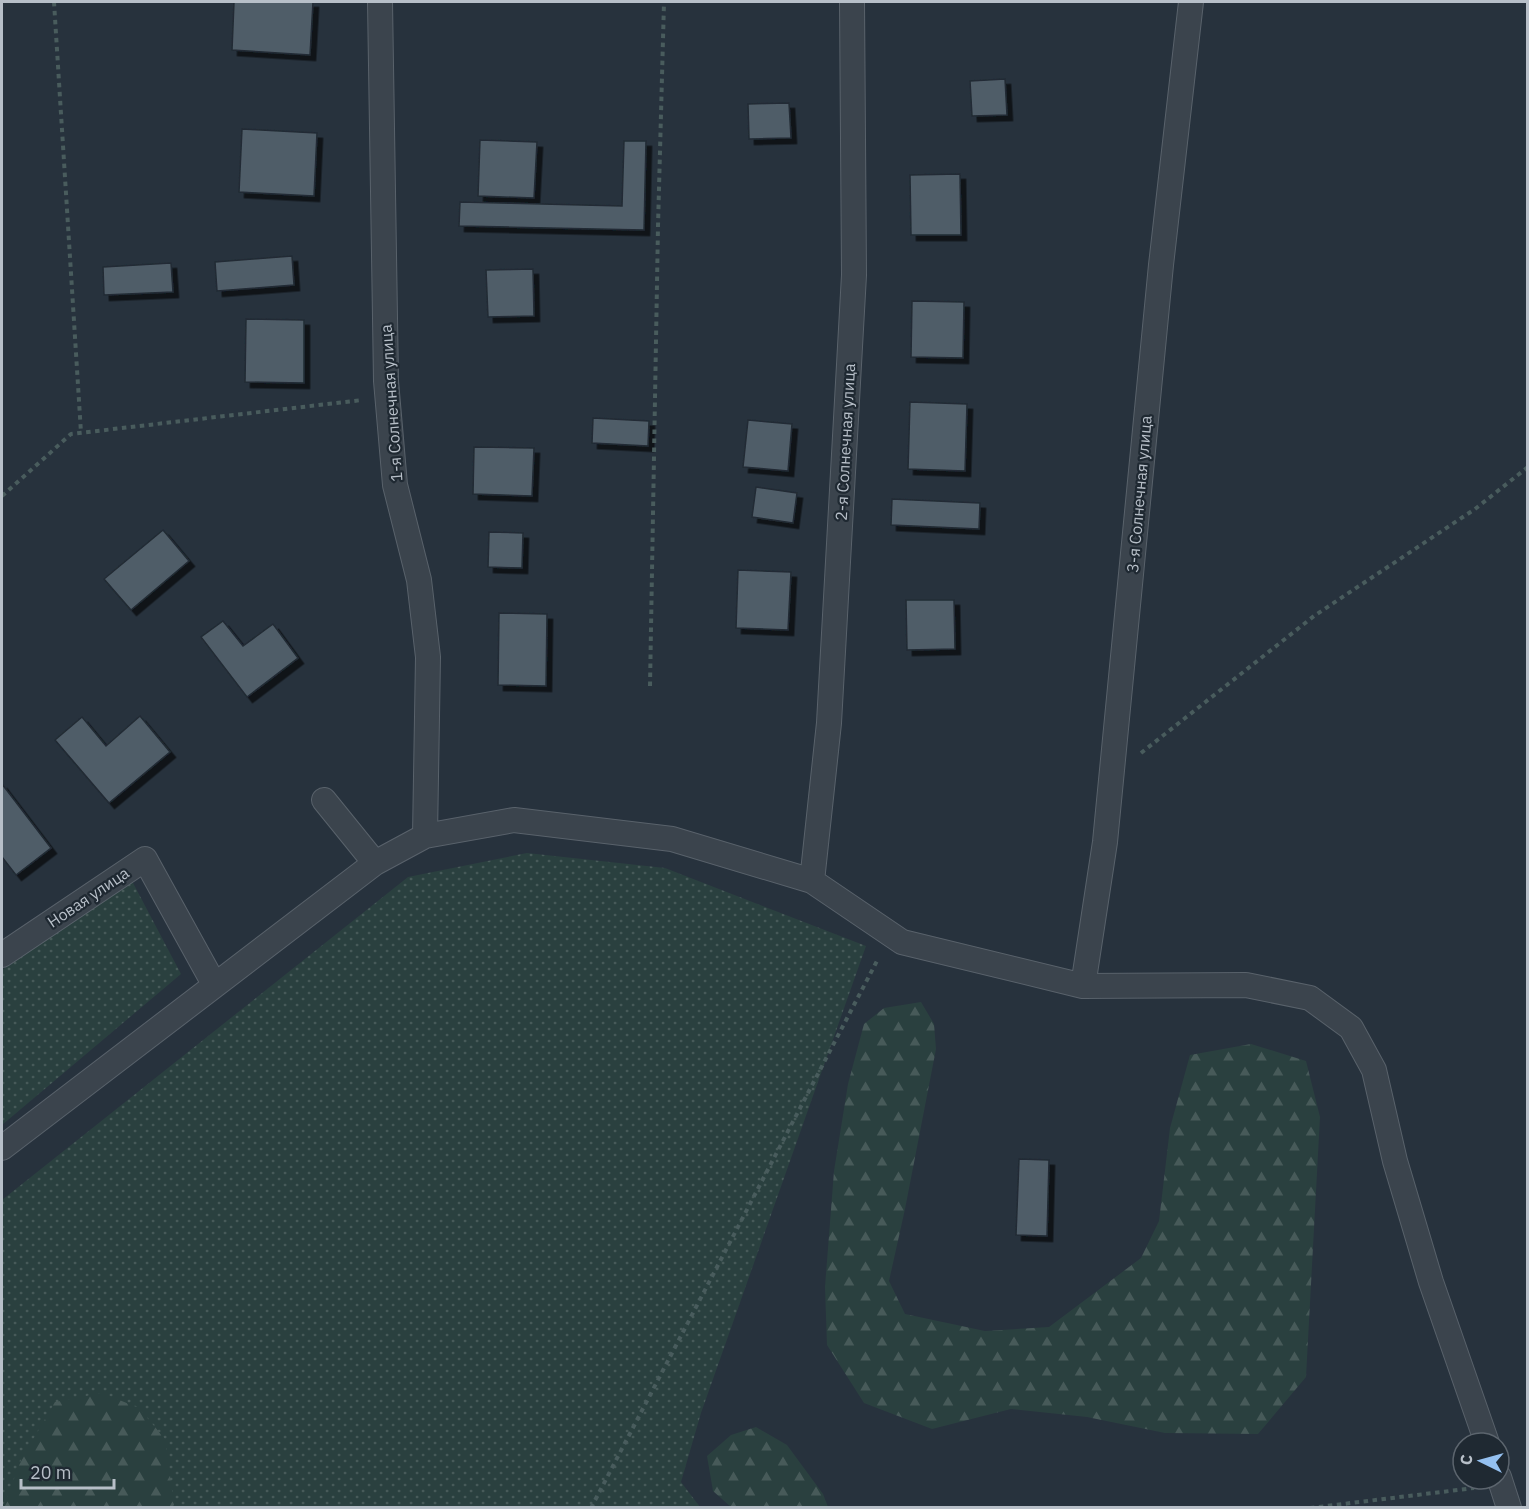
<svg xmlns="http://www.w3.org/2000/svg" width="1529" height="1509" font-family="'IBM Plex Sans',sans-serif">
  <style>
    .grass { fill: url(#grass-dots) }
    .forest { fill: url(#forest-firs) }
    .building { fill: #505d68; stroke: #212b34; stroke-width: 1.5; filter: url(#shadow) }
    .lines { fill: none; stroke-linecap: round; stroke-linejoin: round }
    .street-casing { stroke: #59626b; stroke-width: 26 }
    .path { stroke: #495c5d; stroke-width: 4; stroke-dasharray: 4.5 4.5; stroke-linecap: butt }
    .street { stroke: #3b444d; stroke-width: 24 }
    .labels { text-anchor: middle; stroke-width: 4.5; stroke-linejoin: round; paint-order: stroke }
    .street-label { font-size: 16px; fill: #b7bfc8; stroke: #1f2932 }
  </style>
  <defs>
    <pattern id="grass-dots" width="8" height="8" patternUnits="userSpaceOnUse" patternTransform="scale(1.5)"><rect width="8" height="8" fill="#2a403f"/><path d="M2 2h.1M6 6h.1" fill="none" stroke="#475a59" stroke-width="1.8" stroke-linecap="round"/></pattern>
    <pattern id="forest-firs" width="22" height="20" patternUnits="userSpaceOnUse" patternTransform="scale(1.5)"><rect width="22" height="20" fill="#2a403f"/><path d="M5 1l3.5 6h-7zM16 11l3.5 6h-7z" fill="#475a59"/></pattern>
    <filter id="shadow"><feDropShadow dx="5.5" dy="5.5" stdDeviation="0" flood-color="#0009"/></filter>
  </defs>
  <rect width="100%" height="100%" fill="#27323d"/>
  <path class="grass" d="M 527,853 L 665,868 L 866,946 L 701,1413 L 681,1482 L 700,1507 L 2,1508 L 2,1200 L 408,877 Z
    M 132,881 L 181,974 L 2,1125 L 2,970 Z"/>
  <path class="forest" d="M 921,1002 L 934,1024 L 936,1049 L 905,1209 L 889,1281 L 905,1314 L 985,1331 L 1049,1327 L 1141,1258 L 1159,1221 L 1170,1128 L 1190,1055 L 1251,1044 L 1306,1061 L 1320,1117 L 1306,1377 L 1258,1434 L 1165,1433 L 1087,1417 L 1011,1409 L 932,1429 L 864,1403 L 827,1345 L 825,1287 L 834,1171 L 848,1084 L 864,1024 L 884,1008 Z
    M 102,1393 L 139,1408 L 165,1439 L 174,1505 L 172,1507 L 2,1507 L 6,1500 L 21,1460 L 55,1402 Z
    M 756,1427 L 787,1445 L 823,1494 L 828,1507 L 731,1507 L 713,1491 L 707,1456 L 731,1435 Z"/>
  <path class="building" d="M 234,2 L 313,2 L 310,55 L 232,50 Z
    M 1005,79 L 1007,115 L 972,116 L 970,81 Z
    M 789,103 L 791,138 L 749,139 L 748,104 Z
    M 242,129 L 317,133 L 314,196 L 239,192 Z
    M 480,140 L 537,142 L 534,198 L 478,196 Z
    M 624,141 L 646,141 L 644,230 L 459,226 L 460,202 L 622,206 Z
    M 960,174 L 961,235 L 911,235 L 910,175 Z
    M 292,256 L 294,285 L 217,291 L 215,262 Z
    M 171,263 L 173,292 L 104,295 L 103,267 Z
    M 533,269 L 534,316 L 488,317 L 486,270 Z
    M 912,301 L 964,302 L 963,358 L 911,357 Z
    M 246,319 L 304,320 L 304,383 L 245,382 Z
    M 910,402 L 967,404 L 965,471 L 908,469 Z
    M 593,418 L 649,421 L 648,446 L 592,443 Z
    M 748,420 L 792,424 L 788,471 L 743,467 Z
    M 474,447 L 534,448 L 532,496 L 473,494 Z
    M 756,487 L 797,493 L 793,523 L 752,517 Z
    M 892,499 L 980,503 L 979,529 L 891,525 Z
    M 163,530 L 189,561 L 131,610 L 104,579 Z
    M 489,532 L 523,533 L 522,568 L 488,567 Z
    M 738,570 L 791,572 L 788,630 L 736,628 Z
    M 906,600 L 954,600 L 955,649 L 907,650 Z
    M 499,613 L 547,614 L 546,686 L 498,685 Z
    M 223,621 L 243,646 L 273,624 L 298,658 L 247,697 L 201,637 Z
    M 140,716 L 170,752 L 109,803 L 55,740 L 82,717 L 106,746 Z
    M 2,784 L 51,848 L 16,875 L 2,857 Z
    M 1019,1159 L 1049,1160 L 1047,1236 L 1016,1235 Z"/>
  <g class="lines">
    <defs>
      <path id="street" d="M 380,2 L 386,381 L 395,485 L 419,580 L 428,657 L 425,836
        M 324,800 L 375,863
        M 812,881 L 829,723 L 854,275 L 852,2
        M 2,955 L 145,859 L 214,984
        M 1083,986 L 1105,842 L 1161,265 L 1191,2
        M 2,1148 L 375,863 L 425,836 L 514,820 L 672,839 L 812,881 L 902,942 L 1083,986 L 1246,985 L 1310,998 L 1351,1028 L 1374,1070 L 1395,1161 L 1431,1282 L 1487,1443
        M 1499,1477 L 1509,1508"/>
    </defs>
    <use href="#street" class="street-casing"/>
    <path class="path" d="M 54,2 L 81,433
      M 2,496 L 71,434 L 362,400
      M 650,686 L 658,226 L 664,2
      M 1141,753 L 1314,616 L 1475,509 L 1528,467
      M 591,1508 L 878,959
      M 1310,1508 L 1474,1488"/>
    <use href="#street" class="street"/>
  </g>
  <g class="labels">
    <g class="street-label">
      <text transform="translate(391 403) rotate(-94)" y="6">1-я Солнечная улица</text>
      <text transform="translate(845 442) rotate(-87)" y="6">2-я Солнечная улица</text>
      <text transform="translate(1139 494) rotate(-85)" y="6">3-я Солнечная улица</text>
      <text transform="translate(88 897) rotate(-34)" y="6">Новая улица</text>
    </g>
  </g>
  <rect width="1529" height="1509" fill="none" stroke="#b7bfc8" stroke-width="6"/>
  <g transform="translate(1481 1461) rotate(275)"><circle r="28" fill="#1f2932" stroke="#5c656e" stroke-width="1.5"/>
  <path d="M0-4.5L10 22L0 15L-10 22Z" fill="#94c0f0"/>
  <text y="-9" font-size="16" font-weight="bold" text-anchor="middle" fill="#b7bfc8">С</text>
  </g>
  <path d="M21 1479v9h93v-9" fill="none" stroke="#b7bfc8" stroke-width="3"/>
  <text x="30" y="1479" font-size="18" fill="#b7bfc8" stroke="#1f2932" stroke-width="4.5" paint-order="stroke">20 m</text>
</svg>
